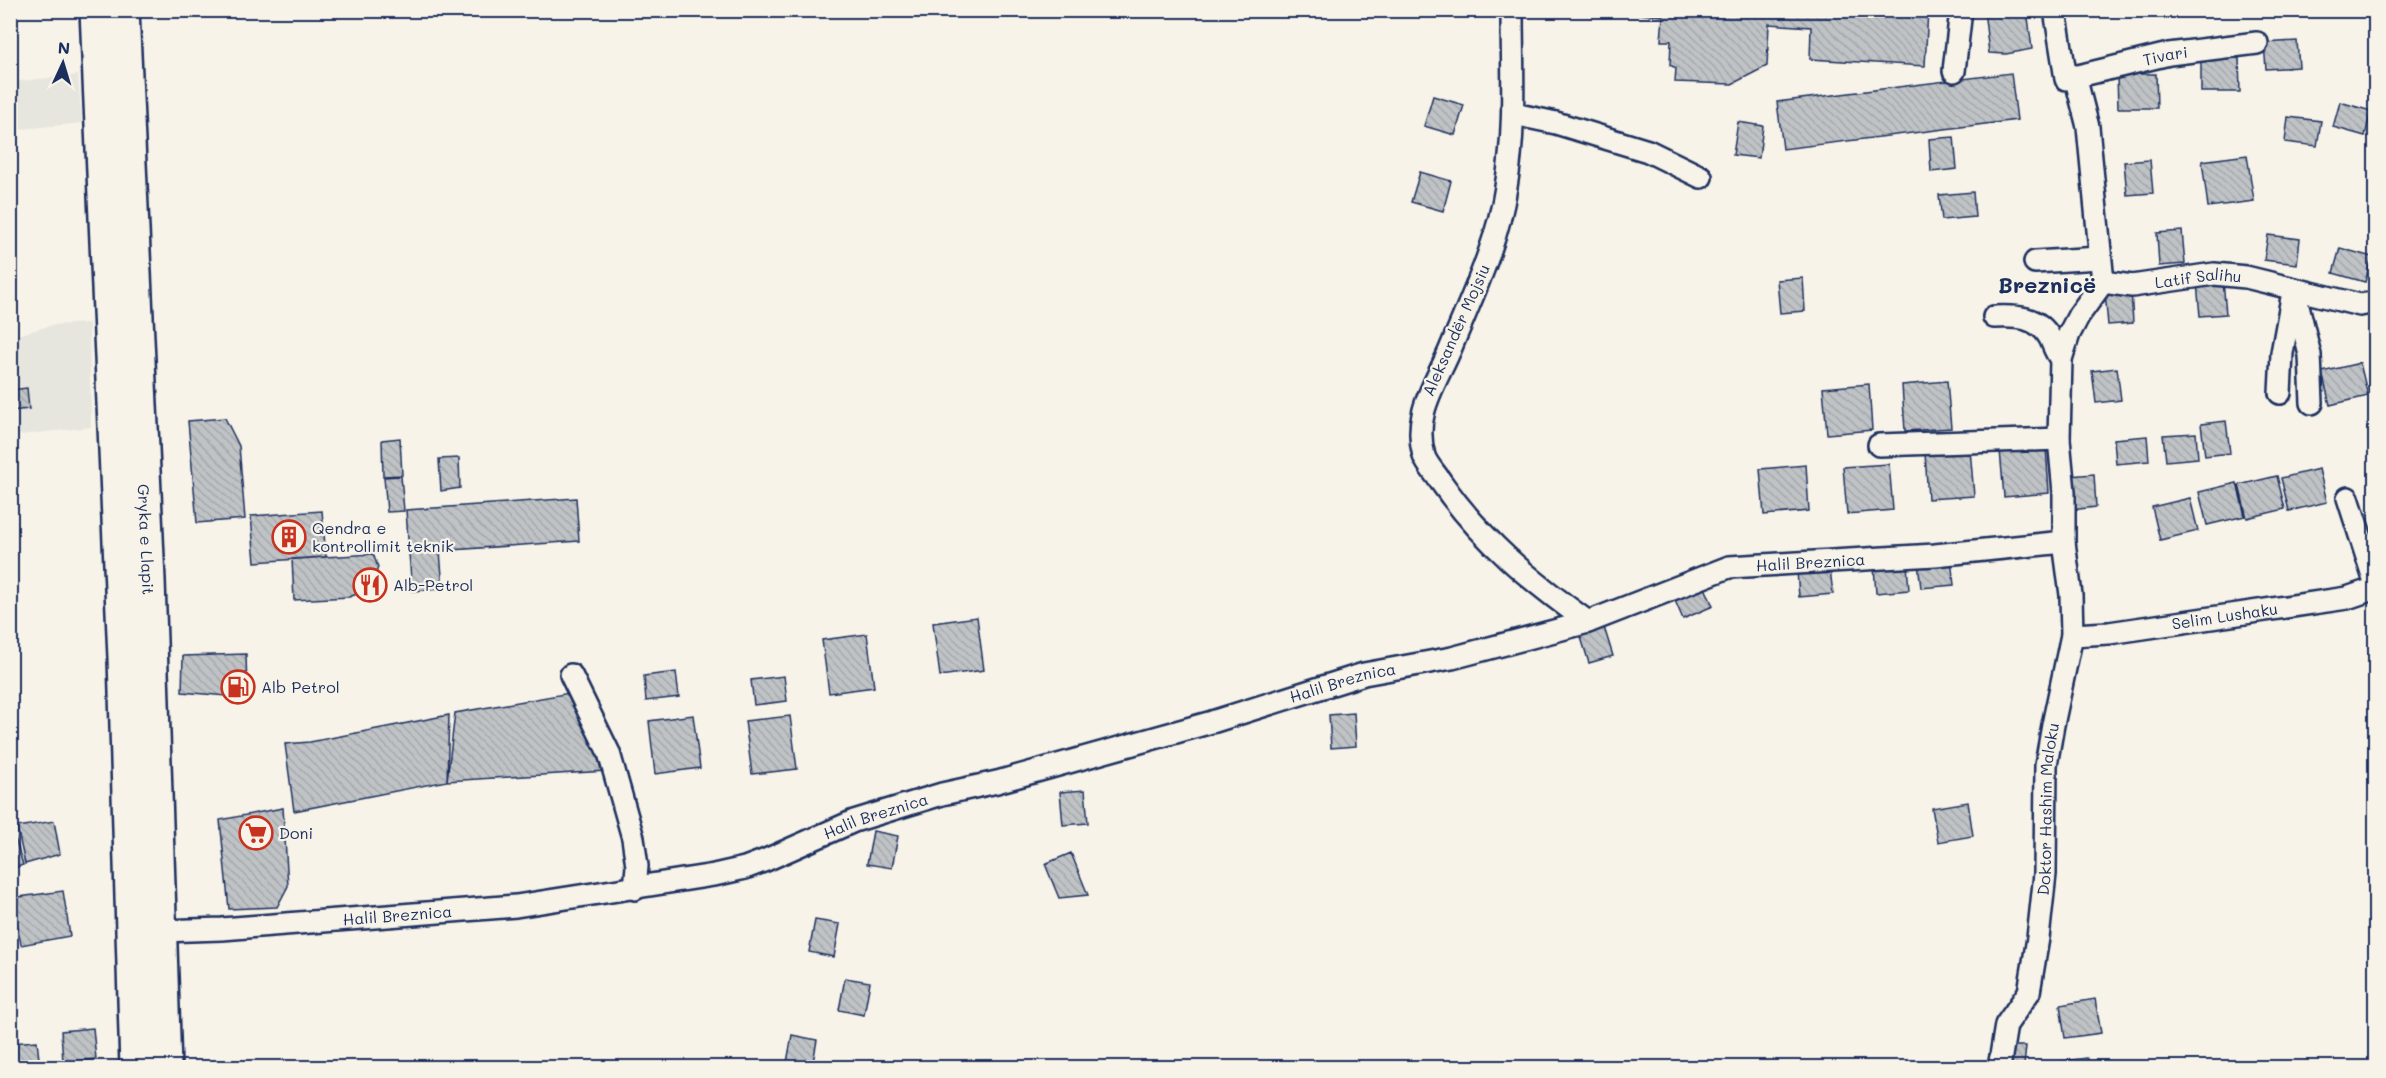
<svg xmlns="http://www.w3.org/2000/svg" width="2386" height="1078" font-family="Mali,sans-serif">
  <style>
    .built { fill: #e6e5de }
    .building { fill: url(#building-back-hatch); stroke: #1b2f5e; stroke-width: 1.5 }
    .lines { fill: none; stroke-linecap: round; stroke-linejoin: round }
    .minor-casing { stroke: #1b2f5e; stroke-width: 26 }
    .primary-casing { stroke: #1b2f5e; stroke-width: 38 }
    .minor { stroke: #f7f3e8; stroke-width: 21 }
    .primary { stroke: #f7f3e8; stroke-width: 33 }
    .labels { text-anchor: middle; stroke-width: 4.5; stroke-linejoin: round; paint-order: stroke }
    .street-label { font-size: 16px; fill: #1b2f5e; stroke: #f7f3e8 }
    .poi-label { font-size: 16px; fill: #1b2f5e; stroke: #f7f3e8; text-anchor: start }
    .district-label { font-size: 22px; font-weight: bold; fill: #1b2f5e; stroke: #f7f3e8 }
  </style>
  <defs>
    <pattern id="building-back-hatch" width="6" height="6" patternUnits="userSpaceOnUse" patternTransform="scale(1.5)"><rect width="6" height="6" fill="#c0c3c5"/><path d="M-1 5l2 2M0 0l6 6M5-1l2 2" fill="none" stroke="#a4a8ac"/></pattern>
  </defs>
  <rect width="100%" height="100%" fill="#f7f3e8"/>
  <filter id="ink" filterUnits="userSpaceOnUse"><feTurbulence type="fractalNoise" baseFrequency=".0167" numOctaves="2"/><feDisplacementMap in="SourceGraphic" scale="12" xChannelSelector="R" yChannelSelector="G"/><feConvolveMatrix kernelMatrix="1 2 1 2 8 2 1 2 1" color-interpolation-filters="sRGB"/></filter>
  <g filter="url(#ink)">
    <path class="built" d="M 78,75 L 82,123 L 11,130 L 11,82 Z
      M 89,323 L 91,427 L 11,436 L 10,337 L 53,325 Z"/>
    <path class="building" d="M 1627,10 L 1928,10 L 1925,66 L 1810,59 L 1811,27 L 1769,24 L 1767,66 L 1732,84 L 1675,82 L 1676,68 L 1670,65 L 1671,41 L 1661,41 L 1663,16 L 1627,13 Z
      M 1984,10 L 2027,10 L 2032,49 L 2006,54 L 1989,53 Z
      M 2297,41 L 2299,67 L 2266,69 L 2264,43 Z
      M 2201,58 L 2239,58 L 2240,92 L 2201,92 Z
      M 2011,73 L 2017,120 L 1783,149 L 1777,102 Z
      M 2117,74 L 2156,74 L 2157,108 L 2118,108 Z
      M 1433,96 L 1464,105 L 1455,135 L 1424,126 Z
      M 2340,102 L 2371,111 L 2365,136 L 2333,127 Z
      M 2288,117 L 2321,121 L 2317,146 L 2285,142 Z
      M 1738,122 L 1763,126 L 1759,158 L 1733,155 Z
      M 1954,137 L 1957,169 L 1931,172 L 1929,139 Z
      M 2247,155 L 2254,201 L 2208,207 L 2202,161 Z
      M 2150,160 L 2153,193 L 2127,195 L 2124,162 Z
      M 1420,172 L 1451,181 L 1443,211 L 1411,202 Z
      M 1973,192 L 1975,217 L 1942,220 L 1939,195 Z
      M 2182,231 L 2185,264 L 2159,266 L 2157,233 Z
      M 2268,235 L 2300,239 L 2297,264 L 2264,260 Z
      M 2340,248 L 2372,257 L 2365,282 L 2333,273 Z
      M 1803,278 L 1805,311 L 1780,313 L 1777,280 Z
      M 2223,281 L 2226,314 L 2200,316 L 2197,283 Z
      M 2131,290 L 2133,323 L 2108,325 L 2105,292 Z
      M 2360,363 L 2368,396 L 2330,405 L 2322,372 Z
      M 2117,368 L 2121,400 L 2096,403 L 2092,371 Z
      M 1947,381 L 1951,428 L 1905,431 L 1902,385 Z
      M 1869,384 L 1872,430 L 1827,434 L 1823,388 Z
      M 27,388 L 29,409 L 10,411 L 11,390 Z
      M 225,418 L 239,446 L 245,519 L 197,523 L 188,421 Z
      M 2226,421 L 2230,453 L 2205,456 L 2201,424 Z
      M 2196,433 L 2198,458 L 2166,461 L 2163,435 Z
      M 2147,436 L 2149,461 L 2116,464 L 2114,439 Z
      M 400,438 L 402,475 L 383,476 L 382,440 Z
      M 2046,447 L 2049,493 L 2004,497 L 2000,450 Z
      M 1970,449 L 1974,496 L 1928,499 L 1925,453 Z
      M 459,458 L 460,488 L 441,491 L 439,459 Z
      M 1889,464 L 1893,510 L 1847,514 L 1843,467 Z
      M 1806,465 L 1809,511 L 1764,515 L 1760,469 Z
      M 2319,469 L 2327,502 L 2289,511 L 2281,478 Z
      M 2094,474 L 2096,507 L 2071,510 L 2069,476 Z
      M 401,476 L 404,511 L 387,512 L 384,477 Z
      M 2277,476 L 2285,509 L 2247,518 L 2239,485 Z
      M 2237,483 L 2245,516 L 2207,525 L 2199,492 Z
      M 576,498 L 579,541 L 409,553 L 406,510 Z
      M 2190,498 L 2198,531 L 2160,540 L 2152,507 Z
      M 322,511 L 326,557 L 255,562 L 251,516 Z
      M 440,551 L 443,589 L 412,591 L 409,553 Z
      M 373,554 L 378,567 L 374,580 L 365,591 L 349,597 L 294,600 L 292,559 Z
      M 1951,560 L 1954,585 L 1921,588 L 1918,563 Z
      M 1907,565 L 1909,590 L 1876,593 L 1874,567 Z
      M 1830,569 L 1833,594 L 1799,597 L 1797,571 Z
      M 1703,583 L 1713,606 L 1683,619 L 1673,596 Z
      M 977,617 L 984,670 L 940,676 L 933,623 Z
      M 1603,624 L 1613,656 L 1589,663 L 1579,631 Z
      M 867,634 L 874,687 L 829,693 L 822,640 Z
      M 246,654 L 247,692 L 249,698 L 182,692 L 183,656 Z
      M 676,672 L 679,697 L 646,701 L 644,676 Z
      M 784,676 L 787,701 L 754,705 L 751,680 Z
      M 581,691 L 606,771 L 447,781 L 455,713 Z
      M 1354,713 L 1356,746 L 1331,748 L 1329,715 Z
      M 449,715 L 447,781 L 294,811 L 285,744 L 310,742 Z
      M 693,715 L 700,768 L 655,774 L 649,721 Z
      M 790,716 L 797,769 L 752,774 L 745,721 Z
      M 1085,790 L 1088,823 L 1063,825 L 1060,792 Z
      M 1968,802 L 1973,836 L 1938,842 L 1932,808 Z
      M 283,808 L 288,886 L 277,907 L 229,909 L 220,820 Z
      M 54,821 L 60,854 L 25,864 L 17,827 Z
      M 873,831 L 898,836 L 892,868 L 867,864 Z
      M 10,834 L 14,834 L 23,865 L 10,869 Z
      M 1071,853 L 1088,895 L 1059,898 L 1045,864 Z
      M 63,891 L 70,936 L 21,945 L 12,898 Z
      M 815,920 L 840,924 L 834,957 L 809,952 Z
      M 845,978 L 870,982 L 864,1015 L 839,1010 Z
      M 2095,999 L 2101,1033 L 2065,1038 L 2060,1005 Z
      M 93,1028 L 96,1059 L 63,1062 L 61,1031 Z
      M 792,1035 L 817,1040 L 812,1068 L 786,1068 Z
      M 37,1041 L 40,1068 L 10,1068 L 10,1043 Z
      M 2011,1046 L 2026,1046 L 2024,1066 L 2087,1058 L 2089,1061 L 2113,1062 L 2115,1066 L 2149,1062 L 2150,1068 L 2009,1068 Z"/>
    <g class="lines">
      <defs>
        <g id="minor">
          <path d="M 1512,10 C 1512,69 1516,128 1506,187 C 1498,242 1473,294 1452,345 C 1437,383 1412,412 1424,456 C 1427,465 1436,474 1441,482 C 1482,541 1531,581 1588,622"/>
          <path id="s1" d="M 2055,10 L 2066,79 L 2169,54 L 2257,43"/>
          <path d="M 1954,71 L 1961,10"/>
          <path d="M 1514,114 L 1556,123 L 1648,151 L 1701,177"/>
          <path d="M 2035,262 L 2099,258"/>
          <path id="s2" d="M 2103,282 L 2132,286 L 2214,274 L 2246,277 L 2360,305 L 2372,303 L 2376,300"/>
          <path d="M 2294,289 L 2310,355 L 2312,403"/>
          <path d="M 1994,317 C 2016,316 2038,316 2050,338 C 2054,346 2055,352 2061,359"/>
          <path d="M 2280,393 L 2282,353 L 2293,292"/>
          <path d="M 1879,445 L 2059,439"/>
          <path d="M 2348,498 L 2376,585"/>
          <path id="s3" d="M 2072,635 L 2109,633 L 2347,598 L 2376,588"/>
          <path d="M 571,675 L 609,753 L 633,838 L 637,866 L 635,889"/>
          <path id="s4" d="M 160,931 L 222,929 L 516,906 L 714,875 L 745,868 L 766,860 L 854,821 L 942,794 L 997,782 L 1212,722 L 1364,674 L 1452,658 L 1588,622 L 1729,567 L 1935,555 L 2064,542"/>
          <path id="s5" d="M 1999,1068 L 2006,1025 L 2029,992 L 2038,938 L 2045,874 L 2046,765 L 2053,725 L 2072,635 L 2071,595 L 2064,542 L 2064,492 L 2059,439 L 2061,359 L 2069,334 L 2079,315 L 2103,282 L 2088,127 L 2075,76"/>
        </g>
        <g id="primary">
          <path d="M 97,10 L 125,658 L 137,1068"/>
          <path id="s6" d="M 122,10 L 148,580 L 164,1068"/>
        </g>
      </defs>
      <use href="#minor" class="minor-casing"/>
      <use href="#primary" class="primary-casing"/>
      <use href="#minor" class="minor"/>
      <use href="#primary" class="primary"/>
    </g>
  </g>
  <defs>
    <symbol id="building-ring" viewBox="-11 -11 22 22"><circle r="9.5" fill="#f7f3e8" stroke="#c8321e" stroke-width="1.5"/><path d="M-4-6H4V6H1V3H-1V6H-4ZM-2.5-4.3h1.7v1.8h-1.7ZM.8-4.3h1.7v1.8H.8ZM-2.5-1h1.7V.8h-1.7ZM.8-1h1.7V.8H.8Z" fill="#c8321e"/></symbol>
    <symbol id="restaurant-ring" viewBox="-11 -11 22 22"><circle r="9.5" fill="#f7f3e8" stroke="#c8321e" stroke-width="1.5"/><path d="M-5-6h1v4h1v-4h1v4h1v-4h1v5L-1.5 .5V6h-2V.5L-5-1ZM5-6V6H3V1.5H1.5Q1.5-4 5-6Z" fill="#c8321e"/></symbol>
    <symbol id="fuel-ring" viewBox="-11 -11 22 22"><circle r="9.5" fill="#f7f3e8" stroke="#c8321e" stroke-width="1.5"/><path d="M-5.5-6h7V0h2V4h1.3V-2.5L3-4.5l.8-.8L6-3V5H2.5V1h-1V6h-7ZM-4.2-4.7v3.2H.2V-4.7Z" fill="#c8321e"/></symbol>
    <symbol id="supermarket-ring" viewBox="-11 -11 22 22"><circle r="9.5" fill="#f7f3e8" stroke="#c8321e" stroke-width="1.5"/><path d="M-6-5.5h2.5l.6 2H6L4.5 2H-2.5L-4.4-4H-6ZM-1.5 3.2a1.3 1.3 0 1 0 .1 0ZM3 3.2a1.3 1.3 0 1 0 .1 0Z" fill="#c8321e"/></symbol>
  </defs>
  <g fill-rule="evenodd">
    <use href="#building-ring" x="270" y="518" width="38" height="38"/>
    <use href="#restaurant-ring" x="351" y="566" width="38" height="38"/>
    <use href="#fuel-ring" x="219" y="668" width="38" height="38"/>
    <use href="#supermarket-ring" x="237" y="814" width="38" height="38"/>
  </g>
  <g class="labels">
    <g class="street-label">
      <text dy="6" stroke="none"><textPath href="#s1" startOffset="172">Tivari</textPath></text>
      <text dy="6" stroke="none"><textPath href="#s2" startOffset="96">Latif Salihu</textPath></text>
      <text transform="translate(1456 330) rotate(-66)" y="6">Aleksandër Mojsiu</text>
      <text dy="6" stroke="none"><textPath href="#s6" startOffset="530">Gryka e Llapit</textPath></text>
      <text dy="6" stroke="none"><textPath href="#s4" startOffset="1702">Halil Breznica</textPath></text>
      <text dy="6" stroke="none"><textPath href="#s3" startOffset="154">Selim Lushaku</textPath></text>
      <text dy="6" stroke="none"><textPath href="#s4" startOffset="1216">Halil Breznica</textPath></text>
      <text dy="6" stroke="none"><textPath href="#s5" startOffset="268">Doktor Hashim Maloku</textPath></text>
      <text dy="6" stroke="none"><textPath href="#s4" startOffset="730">Halil Breznica</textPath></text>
      <text dy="6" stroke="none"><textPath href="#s4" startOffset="238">Halil Breznica</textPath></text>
    </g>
    <g class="poi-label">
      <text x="312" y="534">Qendra e<tspan x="312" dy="18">kontrollimit teknik</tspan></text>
      <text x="393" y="591">Alb-Petrol</text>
      <text x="261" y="693">Alb Petrol</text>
      <text x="279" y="839">Doni</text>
    </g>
    <g class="district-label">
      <text x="2047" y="293">Breznicë</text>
    </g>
  </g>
  <rect width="2386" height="1078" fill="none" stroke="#f7f3e8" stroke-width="36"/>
  <rect x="18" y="18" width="2350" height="1042" fill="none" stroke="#1b2f5e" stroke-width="2" filter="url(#ink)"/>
  <g transform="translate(63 63) rotate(4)" stroke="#f7f3e8" stroke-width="4.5" paint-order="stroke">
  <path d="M0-4.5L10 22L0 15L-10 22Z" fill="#1b2f5e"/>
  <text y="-9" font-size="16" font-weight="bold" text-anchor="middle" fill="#1b2f5e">N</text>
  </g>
</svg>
